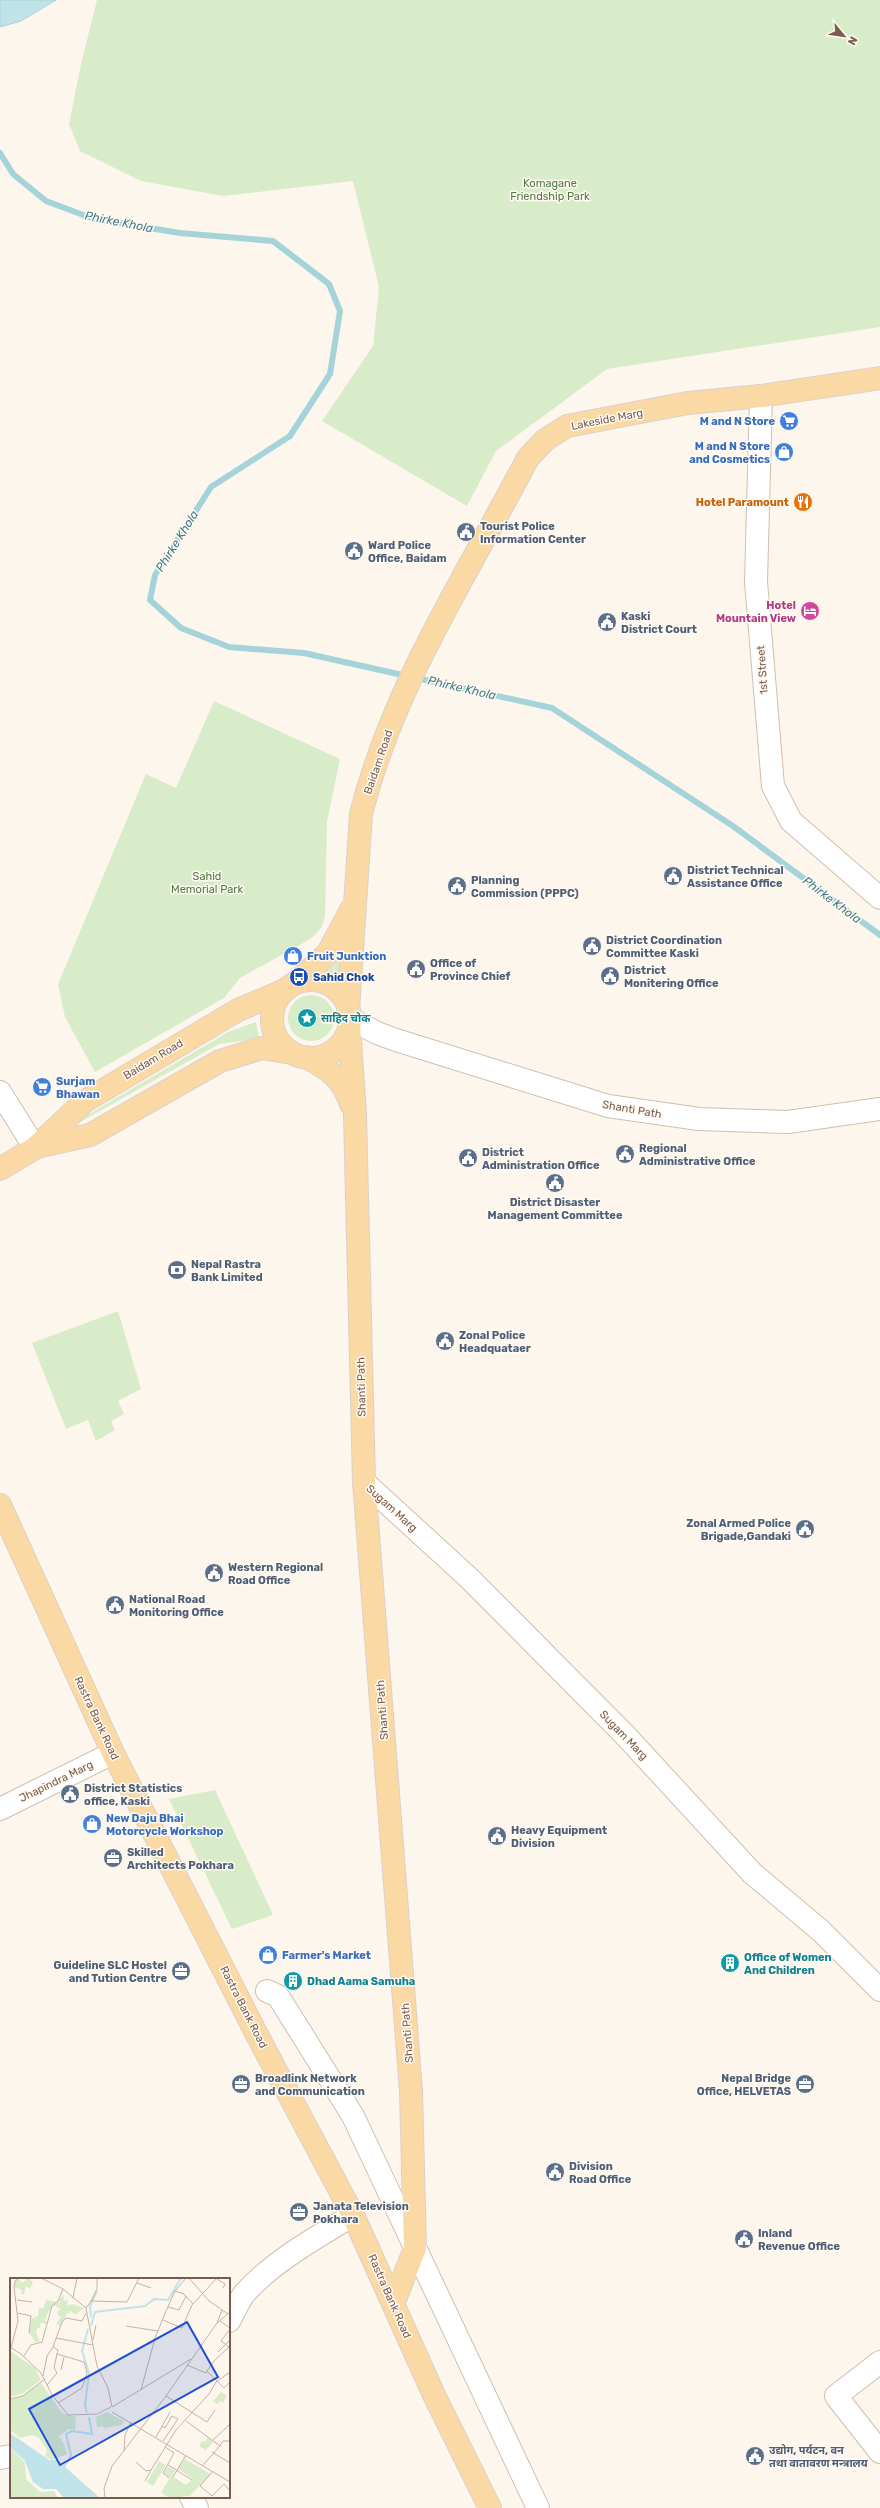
<svg xmlns="http://www.w3.org/2000/svg" width="880" height="2508" font-family="Rubik,'Noto Sans Devanagari',sans-serif">
  <style>
    .green { fill: #d8ecc9 }
    .water { fill: #bfe3e8; stroke: #a5d3da }
    .lines { fill: none; stroke-linecap: round; stroke-linejoin: round }
    .stream { stroke: #a5d3da; stroke-width: 6 }
    .minor-casing { stroke: #d1beb0; stroke-width: 24 }
    .major-casing { stroke: #dad1cd; stroke-width: 24 }
    .minor { stroke: #fff; stroke-width: 22 }
    .major { stroke: #fbd9a5; stroke-width: 22 }
    .labels { text-anchor: middle; stroke-width: 3; stroke-linejoin: round; paint-order: stroke }
    .park-label { font-size: 11px; fill: #537a41; stroke: #fffaf3 }
    .street-label { font-size: 11px; fill: #7a5c4d; stroke: #fffaf3 }
    .shop-label { font-size: 11px; font-weight: bold; fill: #366cbe; stroke: #fffaf3; text-anchor: start }
    .food-label { font-size: 11px; font-weight: bold; fill: #c56008; stroke: #fffaf3; text-anchor: end }
    .service-label { font-size: 11px; font-weight: bold; fill: #4e5e75; stroke: #fffaf3; text-anchor: start }
    .hotel-label { font-size: 11px; font-weight: bold; fill: #b23c85; stroke: #fffaf3; text-anchor: end }
    .transit-label { font-size: 11px; font-weight: bold; fill: #164399; stroke: #fffaf3; text-anchor: start }
    .culture-label { font-size: 11px; font-weight: bold; fill: #0d838f; stroke: #fffaf3; text-anchor: start }
    .water-label { font-size: 12px; font-style: italic; fill: #437c86; stroke: #fffaf3 }
    .inset-river { fill: none; stroke: #bfe3e8; stroke-width: 2 }
    .inset-road { fill: none; stroke: #c5b3a7; stroke-width: 1 }
    .view { fill: #1d4ed8; fill-opacity: 0.15; stroke: #1d4ed8; stroke-width: 2 }
    .inset-edge { fill: none; stroke: #7a5c4d; stroke-width: 2 }
  </style>
  <rect width="100%" height="100%" fill="#fdf6ec"/>
  <path class="green" d="M 97,0 L 880,0 L 880,327 L 607,369 L 496,451 L 467,506 L 322,421 L 373,346 L 379,287 L 353,181 L 223,196 L 141,181 L 80,151 L 69,124 L 81,64 Z
    M 214,701 L 340,759 L 327,822 L 325,917 L 321,928 L 312,938 L 240,978 L 224,998 L 95,1072 L 65,1017 L 58,984 L 146,774 L 176,788 Z
    M 343,941 L 339,984 L 331,977 L 321,974 Z
    M288 1018a23 23 0 1 1 46 0a23 23 0 1 1-46 0Z
    M 256,1022 L 260,1042 L 249,1040 L 219,1044 L 75,1125 L 74,1123 L 228,1032 Z
    M 118,1311 L 141,1389 L 118,1401 L 124,1414 L 111,1421 L 115,1430 L 96,1441 L 88,1420 L 66,1429 L 32,1343 Z
    M 215,1790 L 273,1915 L 232,1929 L 169,1799 Z"/>
  <path class="water" d="M 0,0 L 56,0 L 21,21 L 0,27 Z"/>
  <g class="lines">
    <path class="stream" d="M 0,153 L 13,174 L 46,201 L 94,219 L 180,233 L 273,241 L 329,284 L 340,311 L 330,374 L 290,436 L 211,487 L 155,575 L 150,600 L 181,628 L 229,647 L 304,653 L 407,676
      M 416,678 L 552,708 L 733,826 L 880,935"/>
    <defs>
      <path id="minor" d="M 761,396 L 756,582 L 773,786 L 791,821 L 880,898
        M 349,1018 L 377,1033 L 396,1040 L 608,1106 L 699,1119 L 788,1122 L 880,1109
        M 0,1092 L 35,1148
        M 364,1482 L 470,1579 L 625,1735 L 752,1873 L 821,1931 L 880,1990
        M 0,1809 L 113,1753
        M 267,1991 L 278,1996 L 353,2116 L 538,2508
        M 229,2321 C 234,2313 238,2302 244,2294 C 273,2261 316,2238 353,2215
        M 880,2362 L 836,2396 L 880,2452
        M 0,2458 L 11,2456
        M 191,2497 L 197,2508"/>
      <path id="major" d="M272 1019a39 39 0 1 1 78 0a39 39 0 1 1-78 0Z
        M 294,984 L 328,953 L 351,910
        M 348,1010 L 361,814 C 393,686 468,573 528,458 L 545,440 L 567,426 L 688,403 L 761,396 L 880,378
        M 349,1026 L 355,1114 L 364,1482 L 411,2091 L 415,2248 L 394,2302
        M 306,1057 C 330,1070 342,1078 351,1104
        M 36,1147 L 90,1135 L 220,1061 L 262,1048 L 292,1053
        M 0,1169 L 35,1148 L 85,1101 L 238,1010 L 285,990
        M 0,1505 L 113,1753 L 256,2033 L 353,2215 L 434,2395 L 490,2508"/>
    </defs>
    <use href="#minor" class="minor-casing"/>
    <use href="#major" class="major-casing"/>
    <use href="#minor" class="minor"/>
    <use href="#major" class="major"/>
  </g>
  <defs>
    <symbol id="supermarket-disc" viewBox="-11 -11 22 22"><circle r="9.5" fill="#3f7fe0" stroke="#fffaf3"/><path d="M-6-5.5h2.5l.6 2H6L4.5 2H-2.5L-4.4-4H-6ZM-1.5 3.2a1.3 1.3 0 1 0 .1 0ZM3 3.2a1.3 1.3 0 1 0 .1 0Z" fill="#fff"/></symbol>
    <symbol id="shop-disc" viewBox="-11 -11 22 22"><circle r="9.5" fill="#3f7fe0" stroke="#fffaf3"/><path d="M-5-2.5h2.3a2.7 3.5 0 0 1 5.4 0H5L5.5 6h-11ZM-1.5-2.5h3a1.5 2.3 0 0 0-3 0Z" fill="#fff"/></symbol>
    <symbol id="restaurant-disc" viewBox="-11 -11 22 22"><circle r="9.5" fill="#e8710a" stroke="#fffaf3"/><path d="M-5-6h1v4h1v-4h1v4h1v-4h1v5L-1.5 .5V6h-2V.5L-5-1ZM5-6V6H3V1.5H1.5Q1.5-4 5-6Z" fill="#fff"/></symbol>
    <symbol id="civic-disc" viewBox="-11 -11 22 22"><circle r="9.5" fill="#5c6f8a" stroke="#fffaf3"/><path d="M-.6-6.5H3V-4.5H.6V-3L4-1V1h2V6H-6V1h2V-1L-.6-3ZM-1.2 2.5V6h2.4V2.5Z" fill="#fff"/></symbol>
    <symbol id="hotel-disc" viewBox="-11 -11 22 22"><circle r="9.5" fill="#d1479c" stroke="#fffaf3"/><path d="M-6-4.5h1.5V1H6V5H4.5V3h-9V5H-6ZM-4 0a1.8 1.8 0 1 1 3.6 0ZM.5 0V-2.5h3Q6-2.5 6 0Z" fill="#fff"/></symbol>
    <symbol id="bus-disc" viewBox="-11 -11 22 22"><circle r="9.5" fill="#1a4fb4" stroke="#fffaf3"/><path d="M-5-6H5V4H4V6H2V4H-2V6H-4V4H-5ZM-3.5-4V0h7V-4ZM-3.5 1.2v1.5H-2V1.2ZM2 1.2v1.5H3.5V1.2Z" fill="#fff"/></symbol>
    <symbol id="sight-disc" viewBox="-11 -11 22 22"><circle r="9.5" fill="#0f9aa8" stroke="#fffaf3"/><path d="M0-6L1.8-2.2L6-1.7L2.9 1.2L3.7 5.4L0 3.3L-3.7 5.4L-2.9 1.2L-6-1.7L-1.8-2.2Z" fill="#fff"/></symbol>
    <symbol id="bank-disc" viewBox="-11 -11 22 22"><circle r="9.5" fill="#5c6f8a" stroke="#fffaf3"/><path d="M-6-4H6V4H-6ZM0-2.3a2.3 2.3 0 1 0 0 4.6a2.3 2.3 0 1 0 0-4.6Z" fill="#fff"/></symbol>
    <symbol id="office-disc" viewBox="-11 -11 22 22"><circle r="9.5" fill="#5c6f8a" stroke="#fffaf3"/><path d="M-6-3h4V-5.5h4V-3h4V5H-6ZM-1-4.5V-3h2v-1.5ZM-6 0V1H6V0Z" fill="#fff"/></symbol>
    <symbol id="building-disc" viewBox="-11 -11 22 22"><circle r="9.5" fill="#0f9aa8" stroke="#fffaf3"/><path d="M-4-6H4V6H1V3H-1V6H-4ZM-2.5-4.3h1.7v1.8h-1.7ZM.8-4.3h1.7v1.8H.8ZM-2.5-1h1.7V.8h-1.7ZM.8-1h1.7V.8H.8Z" fill="#fff"/></symbol>
  </defs>
  <g fill-rule="evenodd">
    <use href="#supermarket-disc" x="778" y="410" width="22" height="22"/>
    <use href="#shop-disc" x="773" y="441" width="22" height="22"/>
    <use href="#restaurant-disc" x="792" y="491" width="22" height="22"/>
    <use href="#civic-disc" x="455" y="521" width="22" height="22"/>
    <use href="#civic-disc" x="343" y="540" width="22" height="22"/>
    <use href="#hotel-disc" x="799" y="600" width="22" height="22"/>
    <use href="#civic-disc" x="596" y="611" width="22" height="22"/>
    <use href="#civic-disc" x="662" y="865" width="22" height="22"/>
    <use href="#civic-disc" x="446" y="875" width="22" height="22"/>
    <use href="#civic-disc" x="581" y="935" width="22" height="22"/>
    <use href="#shop-disc" x="282" y="945" width="22" height="22"/>
    <use href="#civic-disc" x="405" y="958" width="22" height="22"/>
    <use href="#civic-disc" x="599" y="965" width="22" height="22"/>
    <use href="#bus-disc" x="288" y="966" width="22" height="22"/>
    <use href="#sight-disc" x="296" y="1007" width="22" height="22"/>
    <use href="#supermarket-disc" x="31" y="1076" width="22" height="22"/>
    <use href="#civic-disc" x="614" y="1143" width="22" height="22"/>
    <use href="#civic-disc" x="457" y="1147" width="22" height="22"/>
    <use href="#civic-disc" x="544" y="1172" width="22" height="22"/>
    <use href="#bank-disc" x="166" y="1259" width="22" height="22"/>
    <use href="#civic-disc" x="434" y="1330" width="22" height="22"/>
    <use href="#civic-disc" x="794" y="1518" width="22" height="22"/>
    <use href="#civic-disc" x="203" y="1562" width="22" height="22"/>
    <use href="#civic-disc" x="104" y="1594" width="22" height="22"/>
    <use href="#civic-disc" x="59" y="1783" width="22" height="22"/>
    <use href="#shop-disc" x="81" y="1813" width="22" height="22"/>
    <use href="#civic-disc" x="486" y="1825" width="22" height="22"/>
    <use href="#office-disc" x="102" y="1847" width="22" height="22"/>
    <use href="#shop-disc" x="257" y="1944" width="22" height="22"/>
    <use href="#building-disc" x="719" y="1952" width="22" height="22"/>
    <use href="#office-disc" x="170" y="1960" width="22" height="22"/>
    <use href="#building-disc" x="282" y="1970" width="22" height="22"/>
    <use href="#office-disc" x="230" y="2073" width="22" height="22"/>
    <use href="#office-disc" x="794" y="2073" width="22" height="22"/>
    <use href="#civic-disc" x="544" y="2161" width="22" height="22"/>
    <use href="#office-disc" x="288" y="2201" width="22" height="22"/>
    <use href="#civic-disc" x="733" y="2228" width="22" height="22"/>
    <use href="#civic-disc" x="744" y="2445" width="22" height="22"/>
  </g>
  <g class="labels">
    <g class="park-label">
      <text x="550" y="187">Komagane<tspan x="550" dy="13">Friendship Park</tspan></text>
      <text x="207" y="880">Sahid<tspan x="207" dy="13">Memorial Park</tspan></text>
    </g>
    <g class="street-label">
      <text transform="translate(607 419) rotate(-11)" y="4">Lakeside Marg</text>
      <text transform="translate(762 670) rotate(-94)" y="4">1st Street</text>
      <text transform="translate(378 762) rotate(-71)" y="4">Baidam Road</text>
      <text transform="translate(153 1059) rotate(-31)" y="4">Baidam Road</text>
      <text transform="translate(632 1109) rotate(10)" y="4">Shanti Path</text>
      <text transform="translate(361 1387) rotate(-91)" y="4">Shanti Path</text>
      <text transform="translate(392 1508) rotate(42)" y="4">Sugam Marg</text>
      <text transform="translate(382 1710) rotate(-94)" y="4">Shanti Path</text>
      <text transform="translate(97 1718) rotate(65)" y="4">Rastra Bank Road</text>
      <text transform="translate(624 1735) rotate(46)" y="4">Sugam Marg</text>
      <text transform="translate(56 1781) rotate(-26)" y="4">Jhapindra Marg</text>
      <text transform="translate(244 2007) rotate(63)" y="4">Rastra Bank Road</text>
      <text transform="translate(407 2033) rotate(-94)" y="4">Shanti Path</text>
      <text transform="translate(390 2296) rotate(66)" y="4">Rastra Bank Road</text>
    </g>
    <g class="shop-label">
      <text x="775" y="425" text-anchor="end">M and N Store</text>
      <text x="770" y="450" text-anchor="end">M and N Store<tspan x="770" dy="13">and Cosmetics</tspan></text>
      <text x="307" y="960">Fruit Junktion</text>
      <text x="56" y="1085">Surjam<tspan x="56" dy="13">Bhawan</tspan></text>
      <text x="106" y="1822">New Daju Bhai<tspan x="106" dy="13">Motorcycle Workshop</tspan></text>
      <text x="282" y="1959">Farmer's Market</text>
    </g>
    <g class="food-label">
      <text x="789" y="506">Hotel Paramount</text>
    </g>
    <g class="service-label">
      <text x="480" y="530">Tourist Police<tspan x="480" dy="13">Information Center</tspan></text>
      <text x="368" y="549">Ward Police<tspan x="368" dy="13">Office, Baidam</tspan></text>
      <text x="621" y="620">Kaski<tspan x="621" dy="13">District Court</tspan></text>
      <text x="687" y="874">District Technical<tspan x="687" dy="13">Assistance Office</tspan></text>
      <text x="471" y="884">Planning<tspan x="471" dy="13">Commission (PPPC)</tspan></text>
      <text x="606" y="944">District Coordination<tspan x="606" dy="13">Committee Kaski</tspan></text>
      <text x="430" y="967">Office of<tspan x="430" dy="13">Province Chief</tspan></text>
      <text x="624" y="974">District<tspan x="624" dy="13">Monitering Office</tspan></text>
      <text x="639" y="1152">Regional<tspan x="639" dy="13">Administrative Office</tspan></text>
      <text x="482" y="1156">District<tspan x="482" dy="13">Administration Office</tspan></text>
      <text x="555" y="1206" text-anchor="middle">District Disaster<tspan x="555" dy="13">Management Committee</tspan></text>
      <text x="191" y="1268">Nepal Rastra<tspan x="191" dy="13">Bank Limited</tspan></text>
      <text x="459" y="1339">Zonal Police<tspan x="459" dy="13">Headquataer</tspan></text>
      <text x="791" y="1527" text-anchor="end">Zonal Armed Police<tspan x="791" dy="13">Brigade,Gandaki</tspan></text>
      <text x="228" y="1571">Western Regional<tspan x="228" dy="13">Road Office</tspan></text>
      <text x="129" y="1603">National Road<tspan x="129" dy="13">Monitoring Office</tspan></text>
      <text x="84" y="1792">District Statistics<tspan x="84" dy="13">office, Kaski</tspan></text>
      <text x="511" y="1834">Heavy Equipment<tspan x="511" dy="13">Division</tspan></text>
      <text x="127" y="1856">Skilled<tspan x="127" dy="13">Architects Pokhara</tspan></text>
      <text x="167" y="1969" text-anchor="end">Guideline SLC Hostel<tspan x="167" dy="13">and Tution Centre</tspan></text>
      <text x="255" y="2082">Broadlink Network<tspan x="255" dy="13">and Communication</tspan></text>
      <text x="791" y="2082" text-anchor="end">Nepal Bridge<tspan x="791" dy="13">Office, HELVETAS</tspan></text>
      <text x="569" y="2170">Division<tspan x="569" dy="13">Road Office</tspan></text>
      <text x="313" y="2210">Janata Television<tspan x="313" dy="13">Pokhara</tspan></text>
      <text x="758" y="2237">Inland<tspan x="758" dy="13">Revenue Office</tspan></text>
      <text x="769" y="2454">उद्योग, पर्यटन, वन<tspan x="769" dy="13">तथा वातावरण मन्त्रालय</tspan></text>
    </g>
    <g class="hotel-label">
      <text x="796" y="609">Hotel<tspan x="796" dy="13">Mountain View</tspan></text>
    </g>
    <g class="transit-label">
      <text x="313" y="981">Sahid Chok</text>
    </g>
    <g class="culture-label">
      <text x="321" y="1022">साहिद चोक</text>
      <text x="744" y="1961">Office of Women<tspan x="744" dy="13">And Children</tspan></text>
      <text x="307" y="1985">Dhad Aama Samuha</text>
    </g>
    <g class="water-label">
      <text transform="translate(119 222) rotate(11)" y="4">Phirke Khola</text>
      <text transform="translate(177 541) rotate(-58)" y="4">Phirke Khola</text>
      <text transform="translate(462 688) rotate(13)" y="4">Phirke Khola</text>
      <text transform="translate(832 900) rotate(37)" y="4">Phirke Khola</text>
    </g>
  </g>
  <g transform="translate(10 2278)">
    <rect width="220" height="220" fill="#fdf6ec"/>
    <path d="M 18,0 L 23,4 L 20,11 L 16,8 L 14,16 L 11,16 L 12,12 L 4,9 L 5,3 L 8,1 L 12,5 ZM 53,17 L 55,23 L 58,22 L 57,28 L 62,26 L 74,30 L 65,37 L 60,32 L 59,36 L 55,35 L 57,37 L 50,48 L 46,46 L 52,37 L 49,39 L 47,34 L 51,31 L 43,27 L 36,38 L 37,41 L 34,40 L 37,46 L 30,45 L 31,49 L 27,50 L 26,55 L 30,63 L 24,65 L 25,63 L 19,55 L 22,40 L 26,41 L 24,39 L 28,38 L 29,29 L 33,31 L 36,22 L 51,25 L 48,23 ZM 0,73 L 25,90 L 31,102 L 14,115 L 0,119 ZM 31,105 L 52,135 L 66,139 L 65,152 L 59,151 L 49,158 L 54,166 L 57,176 L 42,182 L 35,178 L 37,172 L 29,160 L 22,157 L 10,160 L 0,152 L 0,121 L 9,120 ZM 211,114 L 217,118 L 213,125 L 210,123 L 207,126 L 203,123 ZM 97,134 L 114,143 L 112,147 L 94,150 L 93,148 L 87,149 L 86,139 ZM 198,159 L 203,164 L 196,172 L 189,168 L 192,163 L 195,164 ZM 0,168 L 15,185 L 16,201 L 30,214 L 44,213 L 48,220 L 0,220 ZM 175,181 L 200,196 L 180,218 L 159,220 L 151,214 L 160,200 L 154,195 L 158,189 L 165,193 L 162,198 L 176,207 L 183,201 L 168,191 ZM 149,183 L 156,187 L 143,208 L 137,204 Z" fill="#d8ecc9"/>
    <path d="M 0,155 L 39,182 L 47,182 L 53,187 L 60,182 L 55,189 L 90,220 L 54,220 L 46,211 L 33,211 L 23,204 L 15,183 L 0,168 Z" fill="#bfe3e8"/>
    <path class="inset-river" d="M 81,39 L 80,28 L 87,13M 81,48 L 85,34 L 135,28 L 144,21 L 158,22 L 171,0M 77,134 L 75,127 L 79,95 L 72,73 L 78,51M 59,182 L 61,177 L 56,156 L 62,153 L 82,156 L 79,139"/>
    <path class="inset-road" d="M 31,0 L 53,11 L 76,30 L 87,88 L 98,110 L 102,129M 179,0 L 199,23 L 218,36M 207,1 L 215,6 L 213,10M 127,5 L 141,10M 165,13 L 174,16 L 183,26M 63,20 L 67,0M 7,22 L 22,24M 81,23 L 87,11 L 87,0M 158,29 L 169,32 L 176,18M 76,30 L 81,23 L 117,24 L 129,0M 8,35 L 21,38 L 19,55M 153,42 L 172,50 L 182,27 L 207,0M 210,43 L 220,50M 207,45 L 212,32M 116,48 L 148,53M 46,60 L 83,67M 83,62 L 86,47M 0,69 L 11,76 L 31,95 L 42,117 L 58,137 L 87,136 L 101,129M 219,69 L 211,63 L 220,51M 1,70 L 8,43 L 4,9 L 5,3 L 9,0M 208,74 L 220,62M 47,76 L 74,84 L 77,95 L 72,110 L 48,125M 47,76 L 48,72 L 43,69 L 52,44 L 56,40 L 72,43 L 76,35M 14,78 L 21,67 L 32,64 L 42,28 L 48,23 L 53,11M 177,87 L 196,95 L 197,93 L 214,110 L 220,104M 51,92 L 54,79M 197,93 L 203,84 L 220,68M 33,98 L 37,78 L 43,69M 37,107 L 47,95 L 44,90 L 47,76M 131,112 L 145,60 L 156,33 L 165,13 L 176,0M 156,118 L 197,144 L 205,132M 0,121 L 13,118 L 35,101M 102,129 L 181,81M 102,134 L 220,204M 176,143 L 210,168 L 193,187M 152,148 L 155,150 L 162,138 L 168,141 L 153,163M 146,159 L 160,134M 203,162 L 220,146M 210,168 L 213,163 L 220,163M 155,169 L 164,175 L 153,195 L 159,200M 114,173 L 115,157 L 121,144M 202,174 L 220,185M 126,184 L 136,193 L 141,192 L 166,152 L 199,116 L 206,104 L 220,94M 158,187 L 182,202M 203,193 L 190,208 L 202,218 L 214,206 L 220,213M 163,199 L 176,177M 135,203 L 141,192M 95,220 L 94,210 L 102,188 L 156,118 L 207,45 L 220,34"/>
    <path class="view" d="M 177,44 L 208,99 L 50,187 L 19,131 Z"/>
    <rect width="220" height="220" class="inset-edge"/>
  </g>
  <g transform="translate(844 36) rotate(119)" stroke="#fffaf3" stroke-width="3" paint-order="stroke">
  <path d="M0-3L7 15L0 10L-7 15Z" fill="#7a5c4d"/>
  <text y="-6" font-size="11" font-weight="bold" text-anchor="middle" fill="#7a5c4d">N</text>
  </g>
</svg>
